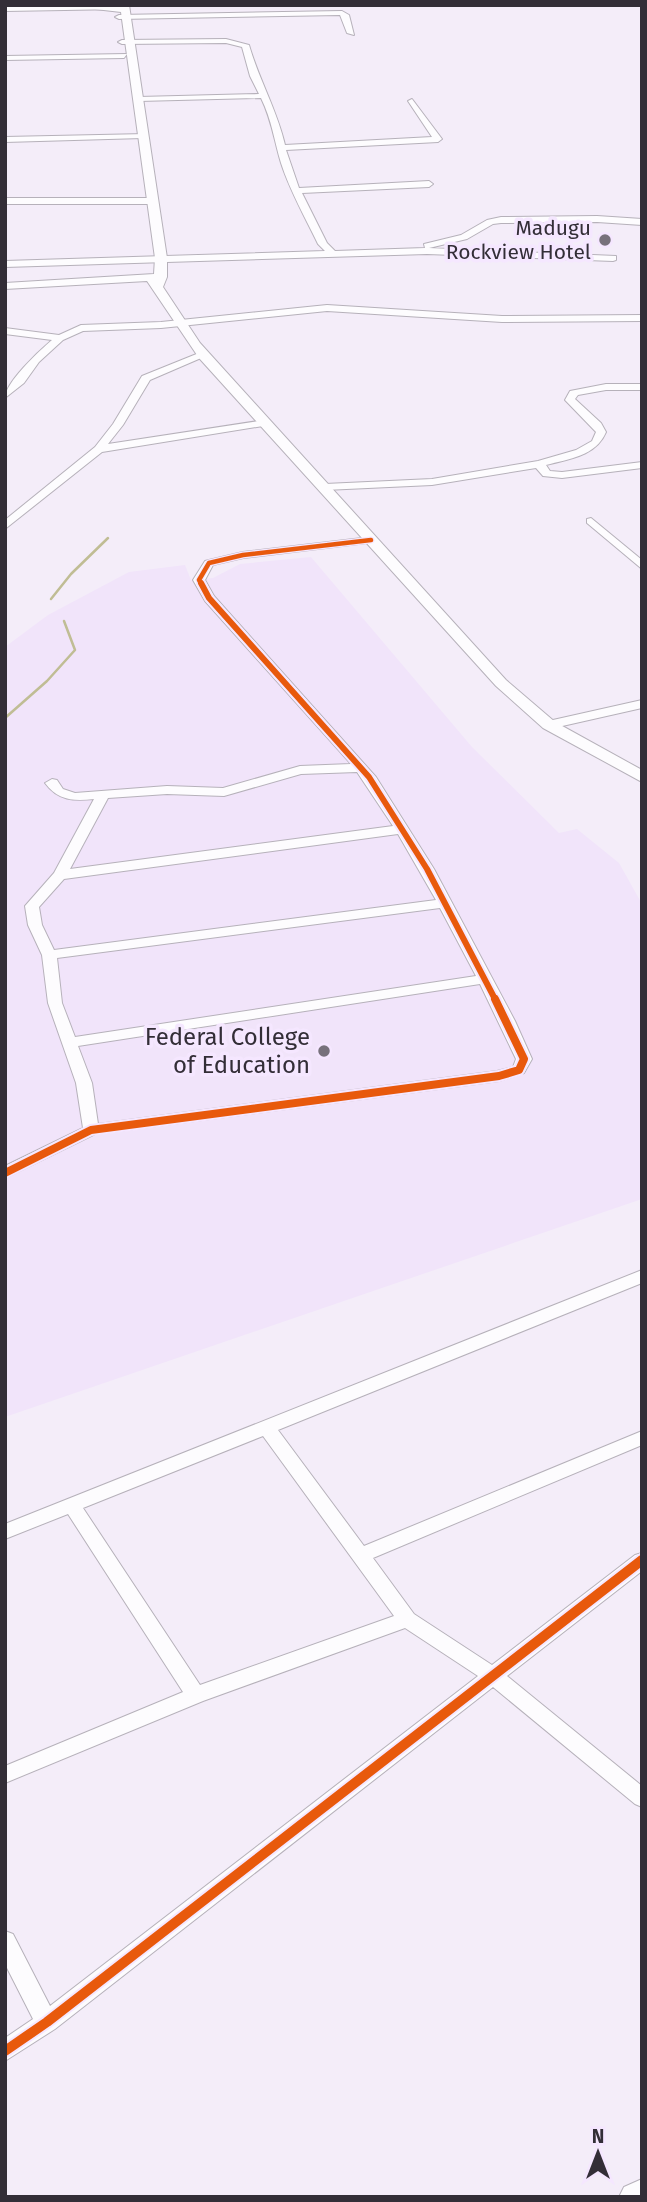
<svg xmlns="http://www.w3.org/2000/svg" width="647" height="2202" font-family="'Fira Sans',sans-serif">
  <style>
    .built { fill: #f1e4fa }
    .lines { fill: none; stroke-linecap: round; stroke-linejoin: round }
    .stream { stroke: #c0bd94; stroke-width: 2.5 }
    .minor-casing { stroke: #b6b1ba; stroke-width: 2 }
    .major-casing { stroke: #b6b1ba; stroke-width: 2 }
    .minor { fill: #fdfcfe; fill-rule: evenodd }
    .major { fill: #fdfcfe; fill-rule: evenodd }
    .cycleway-far3-casing { stroke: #f5e7ff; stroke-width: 7 }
    .cycleway-far2-casing { stroke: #f5e7ff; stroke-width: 10 }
    .cycleway-far1-casing { stroke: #f5e7ff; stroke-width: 12 }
    .cycleway-casing { stroke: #f5e7ff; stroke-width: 14 }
    .cycleway-far3 { stroke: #e8590c; stroke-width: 4.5 }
    .cycleway-far2 { stroke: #e8590c; stroke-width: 6 }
    .cycleway-far1 { stroke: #e8590c; stroke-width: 8 }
    .cycleway { stroke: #e8590c; stroke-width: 10 }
    .poi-dot { fill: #77717b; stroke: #f5e7ff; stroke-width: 2.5 }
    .labels { text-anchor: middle; stroke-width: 7; stroke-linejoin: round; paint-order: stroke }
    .far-poi-label { font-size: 21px; fill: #332e37; stroke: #f5e7ff; text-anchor: end }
    .poi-label { font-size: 24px; fill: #332e37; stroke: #f5e7ff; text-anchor: end }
  </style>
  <rect width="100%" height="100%" fill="#f4edf9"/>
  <path class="built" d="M 311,557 L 472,747 L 559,833 L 577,829 L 619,863 L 642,904 L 642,1199 L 5,1417 L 5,647 L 48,615 L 129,572 L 185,565 L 191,580 L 213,578 L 240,564 Z"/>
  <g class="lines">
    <path class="stream" d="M 51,599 L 71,574 L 108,538
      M 5,718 L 47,681 L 75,650 L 64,621"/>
    <defs>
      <path id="minor" d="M 127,5 L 124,9 L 5,11 L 5,7 Z
        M 342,11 L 349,15 L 354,35 L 347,33 L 340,15 L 119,19 L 115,17 L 119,15 Z
        M 226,39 L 249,45 C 259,80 277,110 285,145 L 432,137 L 408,101 L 412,99 L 442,139 L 438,142 L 286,150 L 299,188 L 429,181 L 433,184 L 429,187 L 302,193 L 327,243 L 335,251 L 425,248 L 424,244 L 461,235 L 487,220 L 501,217 L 597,216 L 642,219 L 642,225 L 597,222 L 501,223 L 493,224 L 467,239 L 429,248 L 616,256 L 616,260 L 613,261 L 427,254 L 5,267 L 5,261 L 325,251 L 318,244 C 305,217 290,191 281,163 C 274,140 272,120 261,98 L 139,101 L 135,99 L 139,97 L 259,94 L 250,76 L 242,47 L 226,43 L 122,44 L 118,42 L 122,40 Z
        M 127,54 L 124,58 L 5,60 L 5,56 Z
        M 146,134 L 146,138 L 143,138 L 5,142 L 5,137 Z
        M 5,198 L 154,198 L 158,201 L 154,204 L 5,204 Z
        M 327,305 L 502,316 L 642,315 L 642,321 L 502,322 L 327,311 L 161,328 L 83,331 L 63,340 L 39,362 L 24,383 L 5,398 C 5,383 39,351 52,340 L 5,334 L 5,328 L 59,335 L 81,325 L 161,322 Z
        M 199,353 L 208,355 L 150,380 L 123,425 L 108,444 L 265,420 L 270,423 L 269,425 L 102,452 L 5,529 L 5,520 L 95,447 L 113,424 L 142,376 Z
        M 606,384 L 642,384 L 642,390 L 606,390 L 578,395 L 575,399 L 601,423 L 606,432 C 596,456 569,459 546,465 L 550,471 L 562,472 L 642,462 L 642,468 L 562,478 L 543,476 L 536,468 L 432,485 L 325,490 L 319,487 L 325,484 L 432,479 L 538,461 L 576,450 L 592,441 L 596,432 L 565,400 L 570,391 Z
        M 591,518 L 642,560 L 642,569 L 587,523 L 587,519 Z
        M 371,537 L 375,538 L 375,542 L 243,558 L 213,565 L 205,580 L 214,596 L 376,777 L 434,869 L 515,1021 L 532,1059 L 524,1073 L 499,1081 L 95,1134 L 5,1178 L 5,1166 L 83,1128 L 76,1083 L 48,1003 L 42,955 L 28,925 L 25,906 L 54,873 L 94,799 C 74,801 58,801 45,783 L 52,779 L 57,780 L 63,789 L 75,793 L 167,786 L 223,788 L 300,766 L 351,764 L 205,601 L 193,580 L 205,561 L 209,560 L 243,552 ZM 357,772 L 393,826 L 70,869 L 108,798 L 167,794 L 224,796 L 301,774 ZM 398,834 L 436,900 L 54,950 L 42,925 L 39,907 L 64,879 ZM 440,908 L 476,976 L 75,1037 L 62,1003 L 57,958 ZM 480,984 L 516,1059 L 513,1067 L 497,1071 L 98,1124 L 92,1083 L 78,1046 Z
        M 642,700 L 642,708 L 549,729 L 543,725 L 544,722 Z
        M 642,1270 L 642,1283 L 278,1430 L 364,1546 L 642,1431 L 642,1445 L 373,1558 L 414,1614 L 492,1665 L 635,1555 L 642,1553 L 642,1571 L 507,1676 L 642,1786 L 642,1807 L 635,1804 L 493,1687 L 55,2029 L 5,2061 L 5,2038 L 33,2019 L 5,1964 L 5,1931 L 13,1934 L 50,2006 L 478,1676 L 405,1628 L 203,1701 L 5,1783 L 5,1766 L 183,1692 L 68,1514 L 5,1539 L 5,1524 ZM 263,1436 L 394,1616 L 200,1685 L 83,1508 Z"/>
      <path id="major" d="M 95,5 L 120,9 L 120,5 L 129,5 L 167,258 L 167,277 L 163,287 L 200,343 L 506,680 L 555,722 L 642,770 L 642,782 L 543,728 L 496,686 L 199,358 L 147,281 L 5,289 L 5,283 L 154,274 L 155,258 L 121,12 L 95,9 Z
        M 642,2179 L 642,2197 L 619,2197 L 624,2187 Z"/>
    </defs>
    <use href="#minor" class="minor-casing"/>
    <use href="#major" class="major-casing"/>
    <use href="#minor" class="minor"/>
    <use href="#major" class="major"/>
    <defs>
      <path id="cycleway-far3" d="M 202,585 L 199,580 L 209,563 L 243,555 L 371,540"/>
      <path id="cycleway-far2" d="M 201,583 L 209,598 L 369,777 L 427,869 L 496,1001"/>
      <path id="cycleway-far1" d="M 5,1173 L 91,1130 L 499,1076 L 519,1070 L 524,1059 L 495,999"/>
      <path id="cycleway" d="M 5,2051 L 47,2022 L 642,1560"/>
    </defs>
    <use href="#cycleway-far3" class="cycleway-far3-casing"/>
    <use href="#cycleway-far2" class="cycleway-far2-casing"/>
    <use href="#cycleway-far1" class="cycleway-far1-casing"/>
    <use href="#cycleway" class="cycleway-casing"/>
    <use href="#cycleway-far3" class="cycleway-far3"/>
    <use href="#cycleway-far2" class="cycleway-far2"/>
    <use href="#cycleway-far1" class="cycleway-far1"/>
    <use href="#cycleway" class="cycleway"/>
  </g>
  <g class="poi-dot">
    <circle cx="605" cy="240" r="7"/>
    <circle cx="324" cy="1051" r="7"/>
  </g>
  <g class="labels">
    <g class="far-poi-label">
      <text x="591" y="235">Madugu<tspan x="591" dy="24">Rockview Hotel</tspan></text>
    </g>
    <g class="poi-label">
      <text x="310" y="1045">Federal College<tspan x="310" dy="28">of Education</tspan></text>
    </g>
  </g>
  <rect width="647" height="2202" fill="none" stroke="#332e37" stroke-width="14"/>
  <g transform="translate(598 2153)" stroke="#f5e7ff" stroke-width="5" paint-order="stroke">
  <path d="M0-5L12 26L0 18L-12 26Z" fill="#332e37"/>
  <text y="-10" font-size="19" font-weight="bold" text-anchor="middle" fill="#332e37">N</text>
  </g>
</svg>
